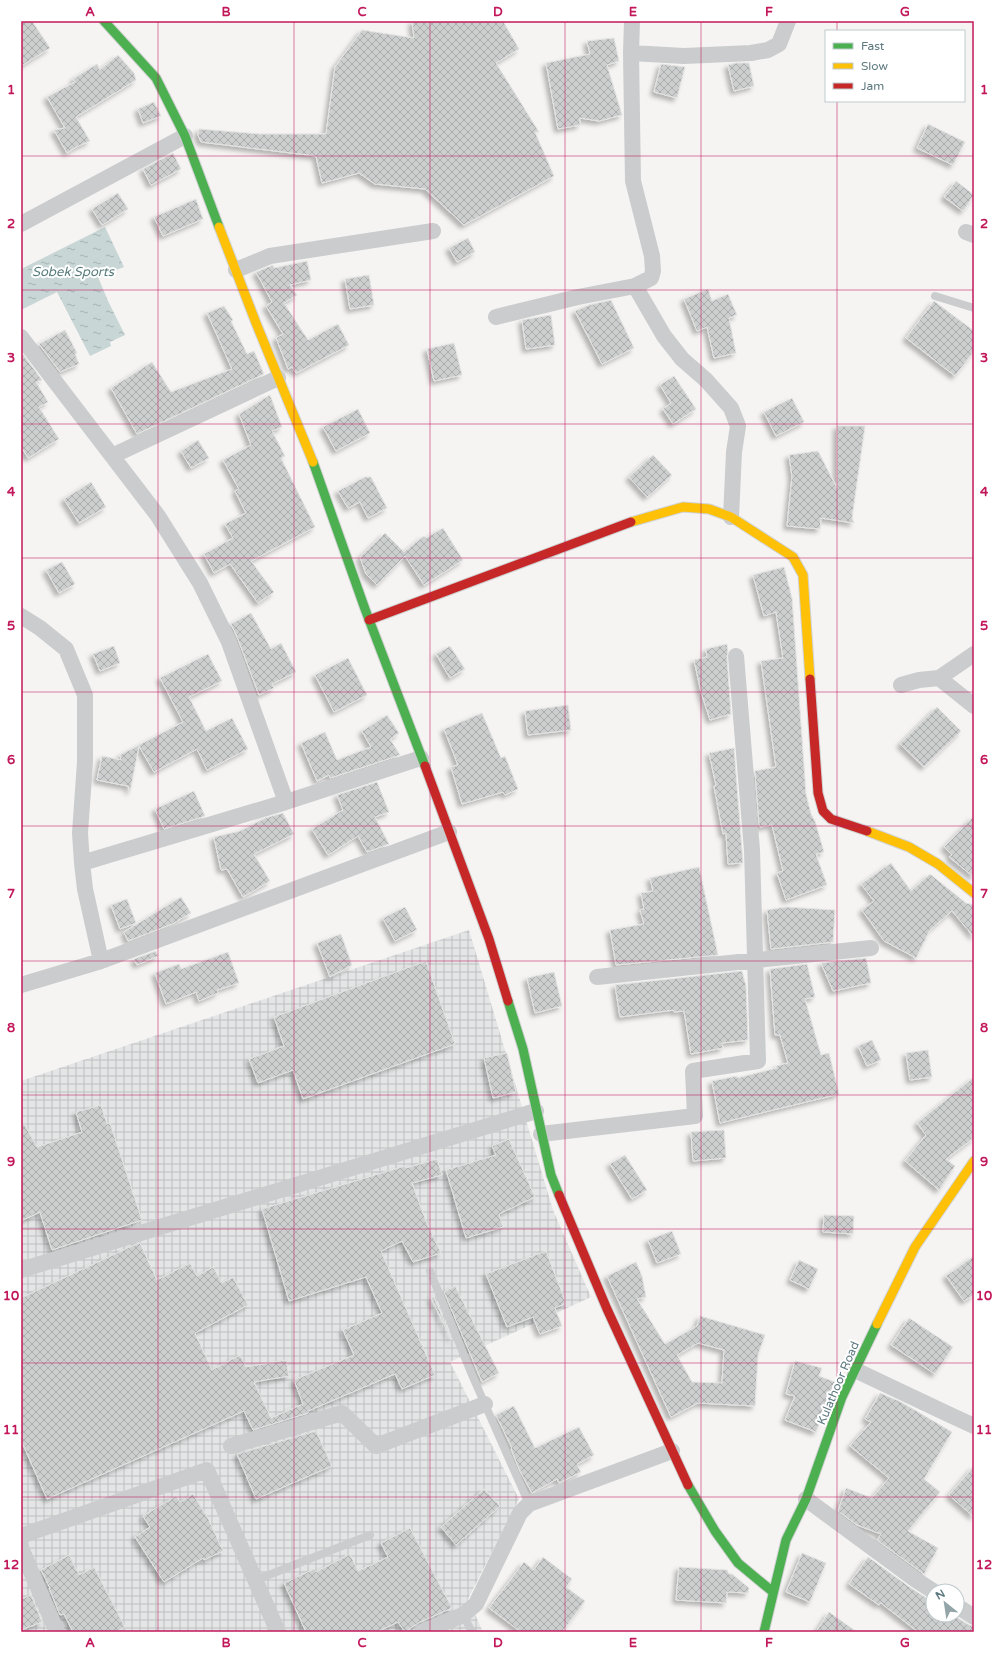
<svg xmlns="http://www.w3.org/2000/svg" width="995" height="1653" font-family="'Varela Round',sans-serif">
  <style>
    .industrial { fill: url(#industrial-grid) }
    .water { fill: url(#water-ripples) }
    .building { fill: url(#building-cross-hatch); stroke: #e4e4e3; fill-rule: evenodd; filter: url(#shadow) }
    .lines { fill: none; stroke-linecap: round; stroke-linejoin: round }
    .fast-casing { stroke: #d1d2d3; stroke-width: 11 }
    .slow-casing { stroke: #d1d2d3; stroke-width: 11 }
    .jam-casing { stroke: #d1d2d3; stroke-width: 11 }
    .lane { stroke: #cacccd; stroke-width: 8 }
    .street { stroke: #cacccd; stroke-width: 16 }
    .fast { stroke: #4caf50; stroke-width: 9 }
    .slow { stroke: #ffc107; stroke-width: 9 }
    .jam { stroke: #c62828; stroke-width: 9 }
    .grid { fill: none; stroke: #c2185b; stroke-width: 1; stroke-opacity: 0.55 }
    .labels { text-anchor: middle; stroke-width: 4; stroke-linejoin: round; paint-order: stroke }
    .street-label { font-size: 12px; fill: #5e7a80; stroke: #fff }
    .water-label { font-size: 13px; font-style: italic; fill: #597c7c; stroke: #fff }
    .neatline { fill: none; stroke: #c2185b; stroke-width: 1.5 }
    .grid-label { font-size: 13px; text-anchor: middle; font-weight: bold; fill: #c2185b }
  </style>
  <defs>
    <pattern id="industrial-grid" width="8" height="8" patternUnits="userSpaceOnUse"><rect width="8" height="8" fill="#e4e6e6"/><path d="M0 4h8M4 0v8" fill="none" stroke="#bcbfc0"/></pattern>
    <pattern id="water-ripples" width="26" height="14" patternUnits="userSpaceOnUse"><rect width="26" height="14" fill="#c8d6d6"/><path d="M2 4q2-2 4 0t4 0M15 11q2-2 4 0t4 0" fill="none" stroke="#a6b3b3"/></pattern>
    <pattern id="building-cross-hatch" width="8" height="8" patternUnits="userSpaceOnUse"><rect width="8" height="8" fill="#cdcfcf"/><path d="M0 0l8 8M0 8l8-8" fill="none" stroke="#aaadad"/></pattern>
    <filter id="shadow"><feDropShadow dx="-3.5" dy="3.5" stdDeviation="2" flood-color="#0004"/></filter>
  </defs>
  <rect width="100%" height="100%" fill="#f5f4f3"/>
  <path class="industrial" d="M 469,930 L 553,1210 L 591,1297 L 450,1362 L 519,1499 L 468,1599 L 483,1632 L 21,1632 L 21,1081 Z"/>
  <path class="water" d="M 105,227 L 124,267 L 98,277 L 108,301 L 125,335 L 110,342 L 111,346 L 90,356 L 57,292 L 21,310 L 21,269 Z"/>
  <path class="building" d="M 21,21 L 32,21 L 50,48 L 21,66 Z
    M 412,21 L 503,21 L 519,49 L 496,63 L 539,132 L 535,132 L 554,176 L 464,225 L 425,189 L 375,184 L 359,173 L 322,183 L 316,156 L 201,142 L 198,135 L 199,129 L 260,134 L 326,134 L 335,67 L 362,30 L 414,38 Z
    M 614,38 L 619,61 L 607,65 L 622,115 L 599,121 L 580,118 L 580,125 L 558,129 L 546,63 L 590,54 L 587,41 Z
    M 118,55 L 134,73 L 136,80 L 76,117 L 90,141 L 76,147 L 67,153 L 54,130 L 65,128 L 47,97 L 75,82 L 73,79 L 97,64 L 100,70 Z
    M 736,63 L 749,63 L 754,86 L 734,91 L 728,65 Z
    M 661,64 L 685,67 L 677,98 L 654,92 Z
    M 154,102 L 161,116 L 143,123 L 138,109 Z
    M 928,124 L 965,142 L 953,165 L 917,148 Z
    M 173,153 L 181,169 L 151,185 L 143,169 Z
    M 956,181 L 974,195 L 963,211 L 944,197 Z
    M 118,193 L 128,209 L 102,225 L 92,209 Z
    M 196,199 L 203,219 L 163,236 L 154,217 Z
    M 468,238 L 475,252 L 457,262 L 449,248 Z
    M 307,261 L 311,280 L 290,285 L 297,295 L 284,303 L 308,340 L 338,324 L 349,345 L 296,373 L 292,367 L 288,369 L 277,340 L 276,338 L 283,334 L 266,306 L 272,302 L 256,272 L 273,265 L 274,268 Z
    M 369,275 L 374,305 L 350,309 L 345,279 Z
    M 708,289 L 712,301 L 728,294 L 737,315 L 729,318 L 736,353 L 714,358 L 707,327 L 697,331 L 684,299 Z
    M 611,300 L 634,348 L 602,364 L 575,311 L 589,305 Z
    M 934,301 L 974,331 L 974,351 L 955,376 L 906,338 Z
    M 224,306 L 233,320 L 231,321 L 247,354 L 254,351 L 264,374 L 137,434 L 111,388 L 152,362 L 171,392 L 232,369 L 207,313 Z
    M 551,315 L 555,345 L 526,349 L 522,320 Z
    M 65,330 L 77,353 L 75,354 L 79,364 L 60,372 L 39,344 Z
    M 454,343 L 462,375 L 434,381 L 427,349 Z
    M 22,353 L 42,380 L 36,382 L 48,402 L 39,407 L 59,439 L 28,458 L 21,446 Z
    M 674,376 L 696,409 L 673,424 L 663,409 L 671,403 L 660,385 Z
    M 270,395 L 282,427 L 272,431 L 285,456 L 281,458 L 315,527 L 251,561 L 274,592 L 258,603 L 230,564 L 214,573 L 204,554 L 233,538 L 225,524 L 246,513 L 235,491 L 239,489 L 223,460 L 251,445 L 239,414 Z
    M 792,398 L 804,422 L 776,436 L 764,412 Z
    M 358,409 L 370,433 L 336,451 L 323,427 Z
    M 837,426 L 865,426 L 852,518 L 854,523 L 821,518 L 820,529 L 787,526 L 792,477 L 789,455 L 818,451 L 837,488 Z
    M 198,440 L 209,458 L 191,468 L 181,451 Z
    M 653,455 L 672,475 L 647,497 L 629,477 Z
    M 365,477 L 371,477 L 387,508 L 368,518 L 360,502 L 348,508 L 338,491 Z
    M 91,482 L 106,507 L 79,523 L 64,499 Z
    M 443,528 L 463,560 L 424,585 L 405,556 L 377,585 L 366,574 L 360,557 L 385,533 L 404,552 L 424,536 L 426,538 Z
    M 62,562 L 75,584 L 59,593 L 46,570 Z
    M 784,567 L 792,598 L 806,794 L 811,814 L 815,821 L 824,852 L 816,854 L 827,885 L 786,900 L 777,873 L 783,871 L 772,825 L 760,827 L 759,824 L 755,771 L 776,767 L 761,661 L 783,658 L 776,612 L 764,616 L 753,575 Z
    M 251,613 L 271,649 L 281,643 L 296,672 L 272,684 L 274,688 L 259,695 L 238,639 L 231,624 Z
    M 727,644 L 728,651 L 727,657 L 731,714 L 710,720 L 701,692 L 694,660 L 707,657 L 706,649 Z
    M 114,646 L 120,663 L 100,671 L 93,654 Z
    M 450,646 L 465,669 L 450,678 L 436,654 Z
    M 208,654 L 222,681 L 189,697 L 206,731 L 232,718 L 248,749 L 207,770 L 197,749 L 154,772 L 139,746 L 130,792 L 128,786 L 97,780 L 102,756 L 121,760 L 120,755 L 183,722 L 160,678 Z
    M 348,658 L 367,695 L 334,712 L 315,675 Z
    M 568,705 L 571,730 L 528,735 L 525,711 Z
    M 937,707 L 961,731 L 924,767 L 900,744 Z
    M 482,713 L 501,758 L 505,756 L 518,789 L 505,795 L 503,792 L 462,804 L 451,767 L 458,765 L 444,729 Z
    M 387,715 L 399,733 L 390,739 L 400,755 L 330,778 L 329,775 L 317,781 L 301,743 L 325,732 L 337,760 L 371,747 L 362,731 Z
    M 734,748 L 743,863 L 728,864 L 726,833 L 723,834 L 714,786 L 716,785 L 709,753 Z
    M 377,782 L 389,812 L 375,817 L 389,844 L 367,852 L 358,836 L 328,855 L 312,829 L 343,810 L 337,795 Z
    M 194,791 L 205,816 L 164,829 L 155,809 Z
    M 283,813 L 294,834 L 254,854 L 270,881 L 243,897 L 227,869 L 221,870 L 214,837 L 240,831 L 265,818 Z
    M 974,816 L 974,877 L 949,857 L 952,855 L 944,847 Z
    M 891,863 L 911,891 L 930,874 L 966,903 L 974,905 L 974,937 L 952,911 L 930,930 L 916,958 L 884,941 L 862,910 L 874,901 L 861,884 Z
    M 699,867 L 718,955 L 616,965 L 610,930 L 644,924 L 640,910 L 644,909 L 641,893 L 653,891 L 650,878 Z
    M 181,897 L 191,913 L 172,924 L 128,941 L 124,932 Z
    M 127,899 L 136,923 L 120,929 L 111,905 Z
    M 405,907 L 417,930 L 395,941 L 383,918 Z
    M 786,907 L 835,910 L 833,942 L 771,949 L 767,910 Z
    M 341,934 L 352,965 L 330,977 L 317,943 Z
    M 156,951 L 158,956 L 137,965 L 134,959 Z
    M 228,952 L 239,983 L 217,990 L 218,993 L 199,1001 L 196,992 L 166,1004 L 155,973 L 179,964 L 181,969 Z
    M 866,958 L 871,983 L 833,991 L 821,963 Z
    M 426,961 L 455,1044 L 303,1099 L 293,1070 L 258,1083 L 249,1059 L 284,1046 L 274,1017 Z
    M 807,964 L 815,997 L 805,999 L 821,1055 L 829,1053 L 839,1094 L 720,1123 L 712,1081 L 737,1076 L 737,1078 L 777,1068 L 776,1066 L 788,1063 L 780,1035 L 775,1035 L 770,969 Z
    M 742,971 L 746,986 L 748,1040 L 722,1043 L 723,1048 L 691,1054 L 684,1011 L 674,1012 L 674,1010 L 620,1017 L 615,985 Z
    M 554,972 L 562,1006 L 535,1013 L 527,978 Z
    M 872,1040 L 881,1060 L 867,1066 L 858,1046 Z
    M 928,1050 L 932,1077 L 910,1080 L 906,1053 Z
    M 507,1053 L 516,1092 L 493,1098 L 484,1058 Z
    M 974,1077 L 974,1138 L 946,1159 L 955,1166 L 939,1190 L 905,1161 L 926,1135 L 917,1123 Z
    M 101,1105 L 107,1124 L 110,1123 L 142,1220 L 52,1250 L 40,1212 L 21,1221 L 21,1118 L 37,1147 L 82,1132 L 76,1112 Z
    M 724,1130 L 726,1158 L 693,1161 L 691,1132 Z
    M 509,1139 L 535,1197 L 499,1214 L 503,1227 L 466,1238 L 446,1170 L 496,1155 L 492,1146 Z
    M 625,1155 L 647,1190 L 632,1199 L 610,1164 Z
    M 437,1159 L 442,1175 L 412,1183 L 426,1221 L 441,1253 L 413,1262 L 402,1241 L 381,1251 L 435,1375 L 402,1389 L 395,1374 L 308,1411 L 308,1413 L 253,1430 L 244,1411 L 47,1499 L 21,1440 L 21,1298 L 132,1246 L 140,1243 L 157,1280 L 190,1263 L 197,1276 L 213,1267 L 222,1283 L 233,1277 L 248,1305 L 195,1333 L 212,1370 L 240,1355 L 246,1367 L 286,1360 L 289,1376 L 254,1382 L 271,1418 L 303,1404 L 294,1380 L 354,1355 L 343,1330 L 382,1313 L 366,1277 L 289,1301 L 262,1209 L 405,1166 L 406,1168 Z
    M 824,1215 L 854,1216 L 853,1234 L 823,1232 Z
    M 672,1231 L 681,1254 L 657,1263 L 648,1240 Z
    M 546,1251 L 566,1303 L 555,1308 L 562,1326 L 540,1334 L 533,1317 L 507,1327 L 486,1274 Z
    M 974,1256 L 974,1295 L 964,1301 L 946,1276 Z
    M 799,1260 L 818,1269 L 809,1289 L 790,1280 Z
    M 636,1262 L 642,1276 L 646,1297 L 637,1299 L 665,1344 L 697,1326 L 700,1316 L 765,1335 L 758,1355 L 755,1406 L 698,1403 L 671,1417 L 607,1276 ZM 698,1343 L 724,1350 L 722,1383 L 692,1382 L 677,1355 Z
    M 455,1286 L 499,1373 L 482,1382 L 444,1292 Z
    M 434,1297 L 452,1340 L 431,1298 Z
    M 909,1318 L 953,1347 L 935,1374 L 891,1345 Z
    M 795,1361 L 822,1368 L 819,1376 L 835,1382 L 816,1432 L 785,1420 L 795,1396 L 786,1394 Z
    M 880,1393 L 901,1402 L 952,1432 L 924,1479 L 940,1492 L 908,1531 L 938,1548 L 924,1574 L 877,1540 L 881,1534 L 857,1525 L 838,1511 L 846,1488 L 872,1498 L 889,1478 L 850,1446 L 871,1422 L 865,1419 Z
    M 514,1406 L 535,1448 L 579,1427 L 594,1455 L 577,1464 L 581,1472 L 559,1483 L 557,1479 L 532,1493 L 520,1471 L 511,1449 L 512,1448 L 496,1415 Z
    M 316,1431 L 332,1466 L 256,1499 L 237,1454 Z
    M 974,1466 L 974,1517 L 949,1495 Z
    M 484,1489 L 500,1506 L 456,1545 L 441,1527 Z
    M 193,1494 L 208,1518 L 223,1551 L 204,1560 L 203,1558 L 164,1582 L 135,1537 L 150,1527 L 143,1516 L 176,1496 L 180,1502 Z
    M 410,1528 L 452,1608 L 418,1623 L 405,1632 L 398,1622 L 377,1632 L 306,1632 L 284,1583 L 314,1569 L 316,1572 L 350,1554 L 358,1571 L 388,1557 L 381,1543 Z
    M 802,1553 L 826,1563 L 810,1602 L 786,1592 Z
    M 69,1555 L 79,1575 L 94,1567 L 125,1627 L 116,1632 L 73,1632 L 64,1614 L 60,1615 L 49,1588 L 50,1588 L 41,1570 Z
    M 543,1557 L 572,1579 L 566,1587 L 585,1601 L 562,1632 L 521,1632 L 489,1608 L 524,1562 L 534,1570 Z
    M 868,1557 L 911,1588 L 928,1599 L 933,1600 L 933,1615 L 953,1615 L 969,1625 L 974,1626 L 974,1632 L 918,1632 L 881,1603 L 879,1605 L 849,1584 Z
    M 679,1567 L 727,1570 L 729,1574 L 732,1574 L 749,1588 L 748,1593 L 727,1592 L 726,1603 L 676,1600 Z
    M 31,1595 L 42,1622 L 21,1630 L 21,1599 Z
    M 829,1612 L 857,1632 L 816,1632 Z"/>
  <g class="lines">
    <defs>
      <path id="fast" d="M 104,21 L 156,78 L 185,136 L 219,227
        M 313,462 L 365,609 L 425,766
        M 508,1001 L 523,1049 L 551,1175 L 559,1195
        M 688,1485 L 715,1531 L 738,1563 L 773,1592
        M 764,1632 L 786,1540 L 806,1499 L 842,1397 L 877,1324"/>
      <path id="slow" d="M 219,227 L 256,323 L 313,462
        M 631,522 L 683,507 L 709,509 L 731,517 L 793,557 L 803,575 L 810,679
        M 867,831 L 909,847 L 938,864 L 974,893
        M 877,1324 L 915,1247 L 974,1161"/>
      <path id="jam" d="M 369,620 L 631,522
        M 810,679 L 818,793 L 823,811 L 831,819 L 867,831
        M 425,766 L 489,939 L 508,1001
        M 559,1195 L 607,1309 L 688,1485"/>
    </defs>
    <use href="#fast" class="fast-casing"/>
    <use href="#slow" class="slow-casing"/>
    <use href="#jam" class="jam-casing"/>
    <path class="lane" d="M 935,296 L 974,308
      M 430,1271 L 472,1375 L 529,1504
      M 256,1580 L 370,1535
      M 463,1615 L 472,1632"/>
    <path class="street" d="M 631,53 L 632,21
      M 21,224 L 185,136
      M 966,232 L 974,235
      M 236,270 L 270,256 L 433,231
      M 635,286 L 664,336 L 682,359 L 706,380 L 731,408 L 738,426 L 734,452 L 731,517
      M 496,317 L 578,297 L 635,286 L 651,278 L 653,271 L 652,256 L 633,181 L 631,53 L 684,56 L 751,53 L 768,50 L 779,44 L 788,21
      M 21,337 L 158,516 L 200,583 L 229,642 L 286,802
      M 112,456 L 278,378
      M 21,616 L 40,628 L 66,649 L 85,695 L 85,762 L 80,833 L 82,863
      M 939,678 L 974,654
      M 901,685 L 919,680 L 939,678 L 974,706
      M 101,961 L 85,889 L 82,863 L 286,802 L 421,758
      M 597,977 L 871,948
      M 21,985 L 101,961 L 449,832
      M 541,1134 L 695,1116 L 693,1071 L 758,1061 L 752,850 L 736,656
      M 21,1270 L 536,1111
      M 855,1370 L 948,1414 L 974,1426
      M 231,1446 L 342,1413 L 376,1446 L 485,1404
      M 806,1499 L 916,1580 L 933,1591
      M 21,1536 L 207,1470 L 278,1632
      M 21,1548 L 57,1632
      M 957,1606 L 974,1617
      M 422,1632 L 463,1615 L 476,1604 L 520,1513 L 529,1504 L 672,1451"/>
    <use href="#fast" class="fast"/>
    <use href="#slow" class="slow"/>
    <use href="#jam" class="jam"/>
  </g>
  <path class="grid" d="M 158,21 L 158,1632M 294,21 L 294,1632M 430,21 L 430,1632M 565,21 L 565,1632M 701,21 L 701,1632M 837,21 L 837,31M 837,101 L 837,1632M 21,156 L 974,156M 21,290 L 974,290M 21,424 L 974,424M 21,558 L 974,558M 21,692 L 974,692M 21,826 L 974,826M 21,961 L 974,961M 21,1095 L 974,1095M 21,1229 L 974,1229M 21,1363 L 974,1363M 21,1497 L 974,1497"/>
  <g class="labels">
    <g class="street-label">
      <text transform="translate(838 1383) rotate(-67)" y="4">Kulathoor Road</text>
    </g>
    <g class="water-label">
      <text x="73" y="276">Sobek Sports</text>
    </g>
  </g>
  <rect width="995" height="1653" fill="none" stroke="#ffffff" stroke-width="44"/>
  <rect x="825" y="30" width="140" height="72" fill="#ffffff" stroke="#bfcacc"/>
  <rect x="833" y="43" width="20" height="6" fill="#4caf50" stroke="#bfcacc"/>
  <text x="861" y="50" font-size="12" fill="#5e7a80">Fast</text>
  <rect x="833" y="63" width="20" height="6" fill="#ffc107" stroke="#bfcacc"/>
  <text x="861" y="70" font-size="12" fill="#5e7a80">Slow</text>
  <rect x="833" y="83" width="20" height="6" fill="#c62828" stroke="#bfcacc"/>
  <text x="861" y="90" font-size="12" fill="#5e7a80">Jam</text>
  <g transform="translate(945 1603) rotate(330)"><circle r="19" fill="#ffffff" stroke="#bfcacc"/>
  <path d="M0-3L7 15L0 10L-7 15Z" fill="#93a5a8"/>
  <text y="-6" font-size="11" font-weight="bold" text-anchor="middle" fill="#5e7a80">N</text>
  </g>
  <rect x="22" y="22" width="951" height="1609" class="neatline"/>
  <g class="grid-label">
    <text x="90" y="16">A</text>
    <text x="226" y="16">B</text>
    <text x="362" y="16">C</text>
    <text x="498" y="16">D</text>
    <text x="633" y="16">E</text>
    <text x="769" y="16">F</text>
    <text x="905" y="16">G</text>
    <text x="11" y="94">1</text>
    <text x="984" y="94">1</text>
    <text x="11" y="228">2</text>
    <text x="984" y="228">2</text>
    <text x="11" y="362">3</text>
    <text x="984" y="362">3</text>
    <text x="11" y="496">4</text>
    <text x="984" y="496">4</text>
    <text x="11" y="630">5</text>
    <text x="984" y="630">5</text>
    <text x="11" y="764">6</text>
    <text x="984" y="764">6</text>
    <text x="11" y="898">7</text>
    <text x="984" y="898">7</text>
    <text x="11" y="1032">8</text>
    <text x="984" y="1032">8</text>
    <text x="11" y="1166">9</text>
    <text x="984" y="1166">9</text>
    <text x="11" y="1300">10</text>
    <text x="984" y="1300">10</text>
    <text x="11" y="1434">11</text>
    <text x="984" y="1434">11</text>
    <text x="11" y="1569">12</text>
    <text x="984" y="1569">12</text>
    <text x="90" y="1647">A</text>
    <text x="226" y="1647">B</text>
    <text x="362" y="1647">C</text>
    <text x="498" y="1647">D</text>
    <text x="633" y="1647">E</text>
    <text x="769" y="1647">F</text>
    <text x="905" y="1647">G</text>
  </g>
</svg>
